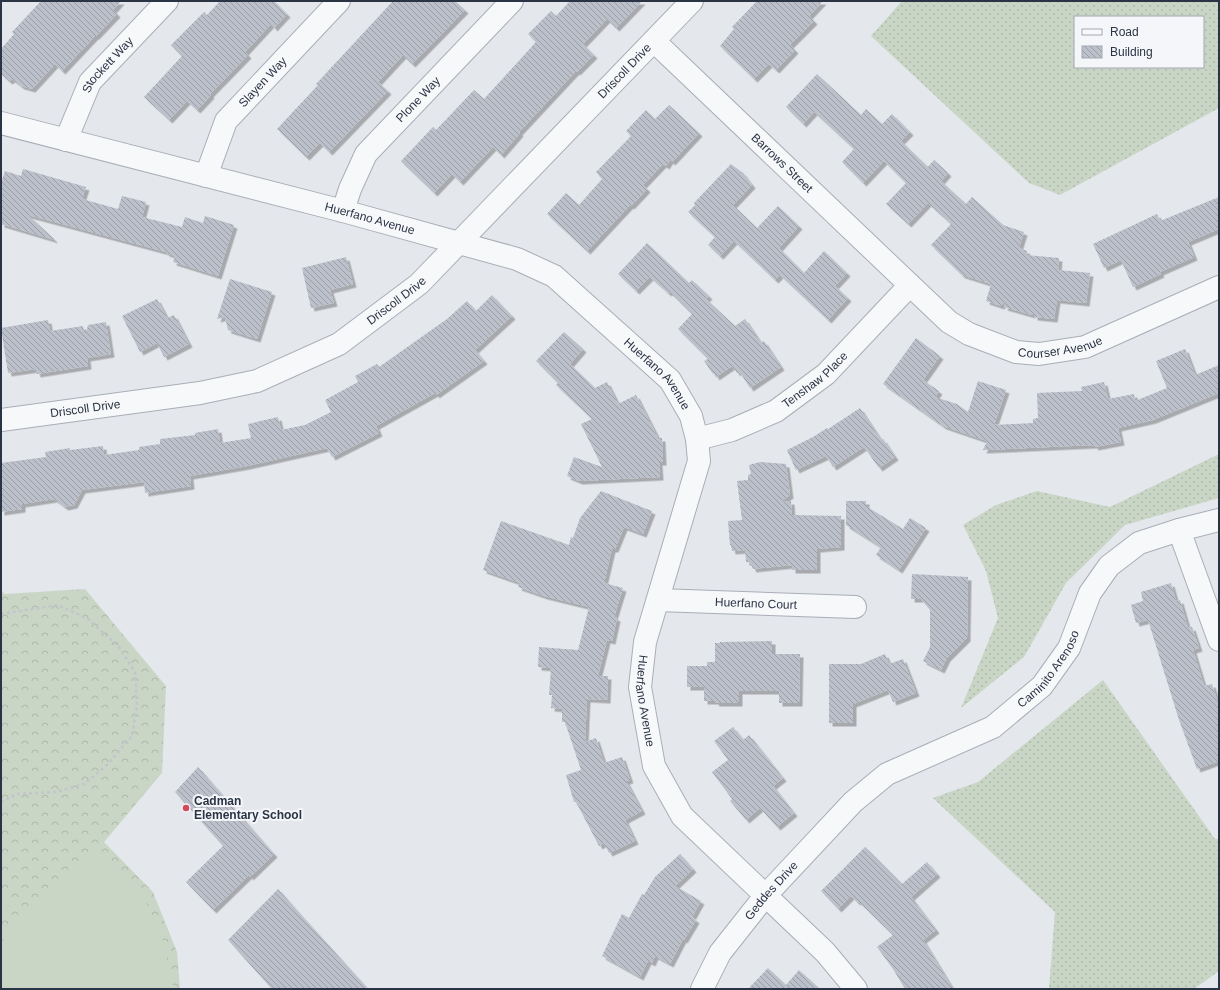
<svg xmlns="http://www.w3.org/2000/svg" width="1220" height="990" font-family="Arial,sans-serif">
  <style>
    .grass { fill: url(#grass-dots); fill-rule: evenodd }
    .forest { fill: url(#forest-crowns) }
    .pitch { fill: #c9d6c5 }
    .building { fill: url(#building-back-hatch); filter: url(#shadow) }
    .lines { fill: none; stroke-linecap: round; stroke-linejoin: round }
    .minor-casing { stroke: #a9aeb7; stroke-width: 24 }
    .path { stroke: #c2c5cb; stroke-width: 2.5; stroke-dasharray: 3 3; stroke-linecap: butt }
    .minor { stroke: #f7f8fa; stroke-width: 22 }
    .poi-dot { fill: #d1495b; stroke: #f4f6f9; stroke-width: 1.5 }
    .labels { text-anchor: middle; stroke-width: 4; stroke-linejoin: round; paint-order: stroke }
    .street-label { font-size: 12px; fill: #2b3445; stroke: #f4f6f9 }
    .poi-label { font-size: 12px; font-weight: bold; fill: #2b3445; stroke: #f4f6f9; text-anchor: start }
  </style>
  <defs>
    <pattern id="grass-dots" width="8" height="8" patternUnits="userSpaceOnUse"><rect width="8" height="8" fill="#c9d6c5"/><path d="M2 2h.1M6 6h.1" fill="none" stroke="#adb8ab" stroke-width="1.8" stroke-linecap="round"/></pattern>
    <pattern id="forest-crowns" width="20" height="18" patternUnits="userSpaceOnUse"><rect width="20" height="18" fill="#c9d6c5"/><path d="M2 6a3 3 0 1 1 6 0M12 15a3 3 0 1 1 6 0" fill="none" stroke="#adb8ab"/></pattern>
    <pattern id="building-back-hatch" width="6" height="6" patternUnits="userSpaceOnUse"><rect width="6" height="6" fill="#bbc0ca"/><path d="M-1 5l2 2M0 0l6 6M5-1l2 2" fill="none" stroke="#989da6"/></pattern>
    <filter id="shadow"><feDropShadow dx="3.5" dy="3.5" stdDeviation="0" flood-color="#0004"/></filter>
  </defs>
  <rect width="100%" height="100%" fill="#e4e7ec"/>
  <path class="grass" d="M 902,1 L 1219,1 L 1219,108 L 1060,195 L 1029,183 L 871,36 ZM 1075,17 L 1203,17 L 1203,67 L 1075,67 Z
    M 1219,454 L 1219,498 L 1125,525 L 1066,583 L 1024,657 L 961,708 L 998,618 L 986,571 L 963,525 L 996,505 L 1037,491 L 1110,507 Z
    M 1103,680 L 1215,839 L 1219,839 L 1219,971 L 1194,989 L 1049,989 L 1055,912 L 933,798 L 978,782 Z"/>
  <path class="forest" d="M 85,589 L 166,686 L 162,773 L 104,842 L 153,892 L 177,952 L 180,989 L 1,989 L 1,591 L 5,594 Z"/>
  <path class="pitch" d="M 95,845 L 122,872 L 145,900 L 163,941 L 174,989 L 1,989 L 1,942 L 90,853 Z
    M 1,892 L 11,902 L 1,913 Z"/>
  <path class="building" d="M 41,1 L 121,1 L 113,10 L 117,14 L 96,36 L 95,36 L 62,71 L 55,64 L 32,89 L 21,86 L 12,79 L 9,81 L 1,74 L 1,49 L 14,34 L 12,32 Z
    M 220,1 L 274,1 L 287,14 L 274,28 L 271,24 L 245,52 L 248,55 L 210,94 L 211,95 L 197,110 L 187,101 L 169,120 L 144,97 L 182,56 L 171,45 L 204,12 L 207,15 Z
    M 393,1 L 455,1 L 465,10 L 412,64 L 403,55 L 378,82 L 388,91 L 329,152 L 320,143 L 306,157 L 277,129 L 318,85 L 316,84 Z
    M 570,1 L 642,1 L 616,28 L 607,19 L 583,44 L 594,55 L 577,72 L 576,71 L 519,132 L 520,133 L 501,155 L 493,147 L 460,182 L 452,174 L 434,193 L 401,161 L 433,127 L 436,130 L 474,90 L 484,99 L 536,42 L 528,34 L 551,11 L 556,16 Z
    M 757,1 L 823,1 L 809,16 L 814,21 L 790,45 L 795,50 L 776,70 L 769,64 L 754,79 L 720,46 L 734,29 L 732,27 Z
    M 817,74 L 861,115 L 866,109 L 882,124 L 892,114 L 910,132 L 901,141 L 928,167 L 934,160 L 948,173 L 941,181 L 966,204 L 972,197 L 1003,225 L 1024,232 L 1019,248 L 1027,251 L 1026,255 L 1059,258 L 1058,270 L 1090,273 L 1086,303 L 1057,300 L 1054,319 L 1034,317 L 1034,311 L 1032,315 L 1004,307 L 1007,299 L 1001,306 L 986,301 L 991,284 L 962,275 L 931,245 L 951,224 L 928,203 L 908,224 L 886,204 L 906,183 L 884,161 L 863,183 L 842,162 L 854,149 L 814,112 L 803,124 L 786,107 Z
    M 669,105 L 699,133 L 672,162 L 670,160 L 666,166 L 663,164 L 643,185 L 647,189 L 631,206 L 630,205 L 587,251 L 547,214 L 566,193 L 579,205 L 602,179 L 596,172 L 631,136 L 626,131 L 646,110 L 655,119 Z
    M 731,164 L 743,173 L 752,185 L 733,205 L 757,228 L 778,206 L 799,226 L 779,248 L 804,273 L 824,251 L 847,273 L 835,286 L 848,298 L 828,320 L 780,275 L 775,280 L 734,241 L 720,256 L 708,245 L 715,237 L 688,212 L 695,205 L 694,203 Z
    M 23,169 L 86,187 L 82,199 L 118,209 L 122,196 L 146,202 L 142,217 L 182,227 L 185,217 L 203,223 L 205,216 L 234,225 L 218,276 L 173,262 L 175,256 L 166,253 L 166,252 L 28,215 L 55,240 L 1,224 L 1,183 L 5,171 L 21,176 Z
    M 1219,197 L 1219,229 L 1188,242 L 1194,257 L 1160,272 L 1161,274 L 1133,287 L 1121,260 L 1104,268 L 1093,244 L 1157,214 L 1160,221 Z
    M 647,243 L 689,283 L 692,280 L 709,296 L 706,299 L 735,326 L 745,319 L 761,343 L 764,341 L 781,367 L 750,388 L 739,371 L 737,373 L 732,366 L 716,377 L 714,373 L 713,374 L 704,361 L 708,359 L 678,329 L 692,314 L 670,292 L 668,293 L 650,277 L 636,291 L 618,274 Z
    M 346,257 L 353,284 L 330,290 L 334,303 L 311,308 L 302,268 Z
    M 230,279 L 272,292 L 257,339 L 228,330 L 225,317 L 217,319 Z
    M 492,295 L 512,316 L 475,350 L 484,361 L 436,395 L 435,393 L 376,426 L 379,433 L 332,457 L 327,448 L 247,466 L 190,476 L 191,486 L 145,493 L 144,482 L 82,490 L 74,505 L 65,507 L 54,499 L 22,504 L 22,509 L 1,512 L 1,463 L 46,457 L 45,452 L 70,448 L 70,450 L 103,446 L 104,455 L 139,450 L 139,447 L 160,444 L 160,439 L 195,435 L 195,433 L 218,429 L 220,443 L 251,438 L 248,424 L 278,417 L 281,430 L 305,425 L 331,412 L 325,400 L 358,382 L 355,376 L 377,364 L 379,367 L 447,319 L 467,301 L 476,311 Z
    M 157,299 L 167,318 L 174,315 L 189,344 L 164,357 L 157,343 L 140,352 L 122,316 Z
    M 48,320 L 50,331 L 83,326 L 85,337 L 88,325 L 106,322 L 111,354 L 87,358 L 88,366 L 37,374 L 36,369 L 8,373 L 1,328 Z
    M 564,332 L 583,349 L 570,364 L 595,388 L 607,382 L 618,404 L 636,395 L 658,438 L 662,438 L 663,462 L 659,462 L 660,477 L 579,481 L 567,476 L 574,457 L 602,467 L 581,424 L 592,419 L 556,385 L 558,383 L 536,361 Z
    M 916,338 L 940,356 L 923,380 L 939,391 L 935,397 L 957,404 L 968,412 L 978,381 L 1006,390 L 994,425 L 1033,423 L 1033,419 L 1038,418 L 1037,393 L 1082,391 L 1081,387 L 1104,382 L 1108,399 L 1134,394 L 1135,401 L 1167,388 L 1156,361 L 1185,349 L 1195,375 L 1219,365 L 1219,393 L 1153,420 L 1118,428 L 1121,442 L 1095,447 L 1094,445 L 983,450 L 987,441 L 943,426 L 883,384 Z
    M 860,408 L 881,440 L 883,439 L 895,457 L 879,468 L 864,447 L 833,467 L 826,456 L 796,470 L 787,450 L 813,437 L 827,428 L 828,429 Z
    M 760,462 L 786,464 L 790,495 L 780,502 L 791,501 L 792,515 L 841,516 L 841,547 L 817,549 L 817,570 L 792,570 L 792,565 L 753,569 L 750,562 L 746,562 L 745,550 L 732,551 L 731,545 L 730,545 L 728,521 L 742,520 L 737,481 L 748,480 L 748,475 L 751,474 L 749,465 Z
    M 601,491 L 652,511 L 643,534 L 624,527 L 615,549 L 612,549 L 604,583 L 623,588 L 614,617 L 617,618 L 612,641 L 607,640 L 598,676 L 608,676 L 607,700 L 587,699 L 585,742 L 596,738 L 604,763 L 622,757 L 630,780 L 626,781 L 642,811 L 625,820 L 635,841 L 609,853 L 604,843 L 599,846 L 576,802 L 574,802 L 566,775 L 581,770 L 565,722 L 562,722 L 562,709 L 551,708 L 552,695 L 549,695 L 551,668 L 538,667 L 539,647 L 578,650 L 589,607 L 544,596 L 518,587 L 520,583 L 483,570 L 501,521 L 569,545 L 571,537 L 573,538 L 580,518 Z
    M 846,501 L 866,501 L 866,506 L 903,529 L 910,518 L 926,528 L 899,570 L 876,555 L 881,547 L 846,525 Z
    M 912,574 L 968,577 L 967,638 L 947,658 L 941,670 L 923,661 L 930,647 L 930,610 L 921,599 L 911,599 Z
    M 1171,583 L 1176,601 L 1180,600 L 1188,628 L 1192,627 L 1199,648 L 1193,650 L 1204,686 L 1212,684 L 1219,706 L 1219,761 L 1197,769 L 1179,720 L 1148,620 L 1136,623 L 1131,605 L 1143,601 L 1141,592 Z
    M 772,641 L 772,654 L 800,654 L 799,703 L 779,703 L 779,691 L 739,691 L 739,703 L 716,703 L 715,701 L 704,701 L 704,687 L 687,687 L 687,666 L 707,666 L 707,662 L 715,662 L 715,643 L 720,643 L 720,642 Z
    M 885,654 L 889,664 L 903,659 L 916,693 L 893,702 L 888,690 L 853,704 L 853,723 L 829,723 L 829,664 L 861,664 Z
    M 733,727 L 743,740 L 749,735 L 783,778 L 773,786 L 794,813 L 777,827 L 760,808 L 746,820 L 730,801 L 732,799 L 712,772 L 728,760 L 714,741 Z
    M 198,767 L 274,854 L 250,877 L 249,875 L 213,910 L 186,882 L 223,846 L 175,792 Z
    M 865,847 L 902,884 L 927,862 L 937,874 L 911,897 L 936,930 L 923,940 L 953,989 L 905,989 L 893,969 L 877,947 L 893,935 L 858,901 L 857,902 L 851,896 L 838,909 L 821,891 Z
    M 680,854 L 693,869 L 675,886 L 701,901 L 692,917 L 696,920 L 684,940 L 683,939 L 670,964 L 655,956 L 652,963 L 648,961 L 640,977 L 602,956 L 622,914 L 629,918 L 642,894 L 644,895 L 655,877 Z
    M 278,889 L 301,915 L 368,989 L 272,989 L 228,940 Z
    M 768,968 L 786,985 L 799,970 L 820,989 L 748,989 Z"/>
  <g class="lines">
    <defs>
      <g id="minor">
        <path id="s1" d="M 654,41 L 910,285 L 949,322 L 969,334 L 1016,352 L 1039,354 L 1085,347 L 1219,287"/>
        <path id="s2" d="M 1,123 L 343,211 L 517,259 L 554,276 L 670,380 L 691,416 L 697,439 L 699,461 L 645,642 L 640,687 L 654,766 L 682,816 L 825,952 L 856,989"/>
        <path id="s3" d="M 66,140 L 90,82 L 167,1"/>
        <path id="s4" d="M 206,176 L 226,121 L 339,1"/>
        <path id="s5" d="M 343,211 L 350,189 L 366,154 L 512,1"/>
        <path id="s6" d="M 1,420 L 200,393 L 257,381 L 339,344 L 419,284 L 692,1"/>
        <path id="s7" d="M 697,439 L 732,430 L 776,411 L 826,374 L 910,285"/>
        <path d="M 1179,530 L 1219,640"/>
        <path id="s8" d="M 658,600 L 855,607"/>
        <path id="s9" d="M 702,989 L 720,953 L 765,896 L 853,802 L 887,774 L 993,727 L 1042,686 L 1069,648 L 1090,593 L 1109,566 L 1139,543 L 1179,530 L 1219,520"/>
      </g>
    </defs>
    <use href="#minor" class="minor-casing"/>
    <path class="path" d="M 1,614 L 57,605 L 87,618 L 119,647 L 135,672 L 137,706 L 132,736 L 106,766 L 84,784 L 56,792 L 17,794 L 1,802"/>
    <use href="#minor" class="minor"/>
  </g>
  <circle class="poi-dot" cx="186" cy="808" r="4"/>
  <g class="labels">
    <g class="street-label">
      <text dy="4" stroke="none"><textPath href="#s3" startOffset="87">Stockett Way</textPath></text>
      <text dy="4" stroke="none"><textPath href="#s6" startOffset="745">Driscoll Drive</textPath></text>
      <text dy="4" stroke="none"><textPath href="#s4" startOffset="112">Slayen Way</textPath></text>
      <text dy="4" stroke="none"><textPath href="#s5" startOffset="137">Plone Way</textPath></text>
      <text dy="4" stroke="none"><textPath href="#s1" startOffset="177">Barrows Street</textPath></text>
      <text dy="4" stroke="none"><textPath href="#s2" startOffset="381">Huerfano Avenue</textPath></text>
      <text dy="4" stroke="none"><textPath href="#s6" startOffset="421">Driscoll Drive</textPath></text>
      <text dy="4" stroke="none"><textPath href="#s1" startOffset="526">Courser Avenue</textPath></text>
      <text dy="4" stroke="none"><textPath href="#s2" startOffset="717">Huerfano Avenue</textPath></text>
      <text dy="4" stroke="none"><textPath href="#s7" startOffset="134">Tenshaw Place</textPath></text>
      <text dy="4" stroke="none"><textPath href="#s6" startOffset="85">Driscoll Drive</textPath></text>
      <text dy="4" stroke="none"><textPath href="#s8" startOffset="98">Huerfano Court</textPath></text>
      <text dy="4" stroke="none"><textPath href="#s9" startOffset="483">Caminito Arenoso</textPath></text>
      <text dy="4" stroke="none"><textPath href="#s2" startOffset="1066">Huerfano Avenue</textPath></text>
      <text dy="4" stroke="none"><textPath href="#s9" startOffset="121">Geddes Drive</textPath></text>
    </g>
    <g class="poi-label">
      <text x="194" y="805">Cadman<tspan x="194" dy="14">Elementary School</tspan></text>
    </g>
  </g>
  <rect width="1220" height="990" fill="none" stroke="#2b3445" stroke-width="4"/>
  <rect x="1074" y="16" width="130" height="52" fill="#f4f6f9" stroke="#a4a8b1"/>
  <rect x="1082" y="29" width="20" height="6" fill="#f7f8fa" stroke="#a4a8b1"/>
  <text x="1110" y="36" font-size="12" fill="#2b3445">Road</text>
  <rect x="1082" y="46" width="20" height="12" fill="url(#building-back-hatch)" stroke="#a4a8b1"/>
  <text x="1110" y="56" font-size="12" fill="#2b3445">Building</text>
</svg>
